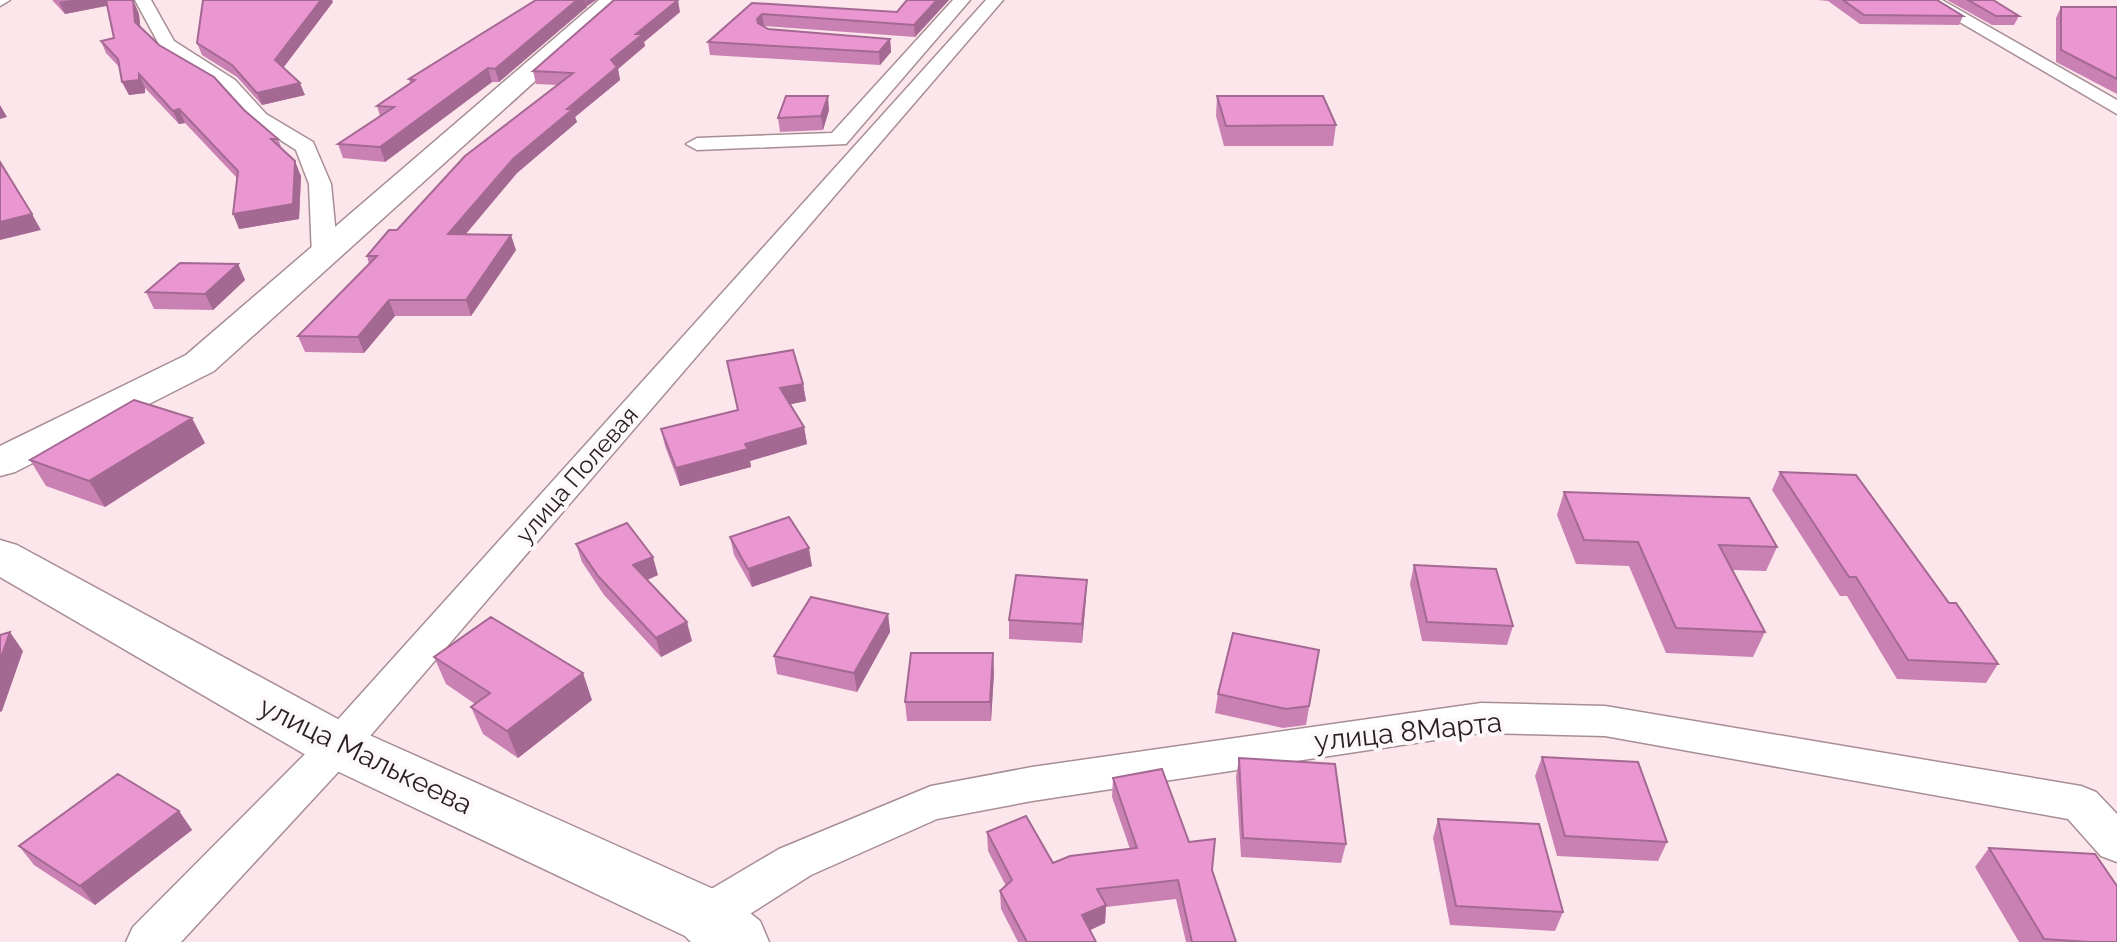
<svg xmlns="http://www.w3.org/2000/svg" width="2117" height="942" font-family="Raleway,sans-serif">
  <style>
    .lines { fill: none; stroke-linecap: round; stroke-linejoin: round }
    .street-casing { stroke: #a78e94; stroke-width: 3 }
    .secondary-casing { stroke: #a78e94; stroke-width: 3 }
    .street { fill: #fff; fill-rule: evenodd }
    .secondary { fill: #fff; fill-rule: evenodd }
    .wall { fill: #c981b4 }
    .shaded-wall { fill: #a46992 }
    .building { fill: #ea96d1; stroke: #a46992; stroke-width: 2 }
    .labels { text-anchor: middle; stroke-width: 8; stroke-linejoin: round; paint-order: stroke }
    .street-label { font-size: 24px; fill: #291f22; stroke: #fdf8f9 }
    .near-street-label { font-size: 28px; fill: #291f22; stroke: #fdf8f9 }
  </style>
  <rect width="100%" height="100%" fill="#fce6eb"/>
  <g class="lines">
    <defs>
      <path id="street" d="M 0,0 L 10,0 L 0,6 Z
        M 135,0 L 151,0 L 174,41 L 235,80 L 266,114 L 313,142 L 331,184 L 338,256 L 334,261 L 316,261 L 312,256 L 309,184 L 296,150 L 252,122 L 221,88 L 161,48 Z
        M 953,0 L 970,0 L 846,144 L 697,150 L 686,144 L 697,138 L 832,133 Z
        M 986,0 L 1003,0 L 352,757 L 181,942 L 126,942 L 133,927 L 324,735 Z
        M 1922,0 L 1942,0 L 2117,100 L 2117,114 Z
        M 1481,703 L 1605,706 L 2081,786 L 2096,792 L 2117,814 L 2117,862 L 2101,856 L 2068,819 L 1605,736 L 1481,733 L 1032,801 L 937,819 L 811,875 L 723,931 L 707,937 L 691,931 L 684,916 L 691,901 L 779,849 L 931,786 L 1032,767 Z"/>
      <path id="secondary" d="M 599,0 L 625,0 L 214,371 L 15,472 L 0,476 L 0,446 L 186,355 Z
        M 0,540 L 17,545 L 358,730 L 729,896 L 760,921 L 769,942 L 691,942 L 685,936 L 318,762 L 0,577 Z"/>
    </defs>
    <use href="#street" class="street-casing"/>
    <use href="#secondary" class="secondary-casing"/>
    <use href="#street" class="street"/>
    <use href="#secondary" class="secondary"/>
  </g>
  <path class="wall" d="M 52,0 L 133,0 L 139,14 L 140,27 L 159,45 L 244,110 L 278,139 L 282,149 L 301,176 L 299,219 L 239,229 L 237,178 L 185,123 L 179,124 L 145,88 L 145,93 L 129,95 L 122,82 L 120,68 L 106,53 L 101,41 L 114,38 L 107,6 L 65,14 Z
    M 536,0 L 596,0 L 587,6 L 499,82 L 492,82 L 385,162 L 343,158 L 338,144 L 380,116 L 377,106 L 410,83 L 409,79 Z
    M 907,0 L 949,0 L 915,37 L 764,26 L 768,29 L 890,39 L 891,52 L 880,65 L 710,55 L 708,42 L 752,3 L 897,12 Z
    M 1817,0 L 1937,0 L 1963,16 L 1959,25 L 1860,24 L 1828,1 Z
    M 1947,0 L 1993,0 L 2019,16 L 2014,25 L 1992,25 Z
    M 333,2 L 283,68 L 305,95 L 262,105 L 237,77 L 202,55 L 197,43 Z
    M 2061,7 L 2117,7 L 2117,94 L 2056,62 L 2056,18 Z
    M 680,12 L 644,42 L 645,46 L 618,69 L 620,80 L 575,117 L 577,122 L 517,173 L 466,234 L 516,250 L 471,316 L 395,316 L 364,353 L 305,352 L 298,336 L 369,264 L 367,256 L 558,85 L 536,84 L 533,71 Z
    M 1217,96 L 1336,125 L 1333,146 L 1224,146 L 1216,116 Z
    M 829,110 L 823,130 L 780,132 L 778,118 Z
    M 238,264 L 245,280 L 213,310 L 154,309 L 146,292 Z
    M 803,384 L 806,401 L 790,404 L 804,427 L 807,444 L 750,461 L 751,467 L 680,486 L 665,446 L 661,429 L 737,410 Z
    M 205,443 L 105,507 L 46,486 L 30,460 Z
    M 1780,472 L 1949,603 L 1998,664 L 1986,683 L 1897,679 L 1847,596 L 1840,596 L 1772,490 Z
    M 1564,492 L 1777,547 L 1766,571 L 1732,570 L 1765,632 L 1753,657 L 1666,653 L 1629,566 L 1576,564 L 1557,515 Z
    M 730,537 L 812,566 L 752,587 L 734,555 Z
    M 576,544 L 658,575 L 647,580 L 692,641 L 661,657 L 604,595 L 582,562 Z
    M 1414,565 L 1513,626 L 1507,645 L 1422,641 L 1410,584 Z
    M 1086,598 L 1082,643 L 1009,639 L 1009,620 Z
    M 888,614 L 890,632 L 857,692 L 777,674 L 774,656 Z
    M 1319,650 L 1306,725 L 1283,728 L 1215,713 L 1218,694 Z
    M 434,657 L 592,700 L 518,758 L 483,734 L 471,707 L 475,704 L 446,684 Z
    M 994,672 L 991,721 L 907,721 L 905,702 Z
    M 1542,757 L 1667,842 L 1658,861 L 1557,856 L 1535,776 Z
    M 1239,758 L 1346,844 L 1341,863 L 1241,857 L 1236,777 Z
    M 1113,778 L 1189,842 L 1212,870 L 1236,942 L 1186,942 L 1176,899 L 1106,907 L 1105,923 L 1090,930 L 1096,942 L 1018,942 L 1001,909 L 1000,891 L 1006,886 L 988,851 L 987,832 L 1053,863 L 1130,849 L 1112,797 Z
    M 179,811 L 192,830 L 95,905 L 34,865 L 19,846 Z
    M 1438,819 L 1563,912 L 1555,931 L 1450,925 L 1433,838 Z
    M 1989,848 L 2117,942 L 2019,942 L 1975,867 Z"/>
  <path class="shaded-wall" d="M 71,0 L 108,0 L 110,5 L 65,14 L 59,2 Z
    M 321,0 L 332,0 L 333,2 L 280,72 L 275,60 Z
    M 577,0 L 585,0 L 587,7 L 499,82 L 495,69 Z
    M 586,0 L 596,0 L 587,6 Z
    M 678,0 L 680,12 L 644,42 L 645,46 L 618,69 L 620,80 L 575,117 L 577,122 L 517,173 L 453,249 L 448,234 L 513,159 L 567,109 L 636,34 Z
    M 937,0 L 949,0 L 915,37 L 914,25 Z
    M 134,2 L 139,14 L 141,34 L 135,22 Z
    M 762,14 L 764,26 L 759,31 L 757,19 Z
    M 890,39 L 891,52 L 880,65 L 879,52 Z
    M 488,68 L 492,82 L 385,162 L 380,147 Z
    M 139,74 L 145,88 L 145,93 L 129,95 L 122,82 Z
    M 300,83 L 305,95 L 262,105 L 257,93 Z
    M 828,96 L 829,110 L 823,130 L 821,116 Z
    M 0,105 L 7,117 L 0,119 Z
    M 179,109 L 185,123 L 179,124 L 173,111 Z
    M 295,161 L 301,176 L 299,219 L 239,229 L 233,214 Z
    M 32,214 L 41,230 L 0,240 L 0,222 Z
    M 511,235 L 516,250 L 471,316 L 466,300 Z
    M 238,264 L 245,280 L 213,310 L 205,294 Z
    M 389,300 L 395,316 L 364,353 L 358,337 Z
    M 803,384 L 806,401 L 783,406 L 780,388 Z
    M 192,418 L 205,443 L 105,507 L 89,481 Z
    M 804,427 L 807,444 L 750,461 L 751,467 L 680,486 L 676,468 L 745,444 Z
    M 809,548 L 812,566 L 752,587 L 748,569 Z
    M 653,557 L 658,575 L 638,584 L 633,565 Z
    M 1087,580 L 1086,598 L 1082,643 L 1082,624 Z
    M 888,614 L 890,632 L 857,692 L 854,673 Z
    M 687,622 L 692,641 L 661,657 L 656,638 Z
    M 10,632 L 23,651 L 2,711 L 0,712 L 0,660 Z
    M 993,653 L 994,672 L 991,721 L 990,702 Z
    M 583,673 L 592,700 L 518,758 L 507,731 Z
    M 179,811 L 192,830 L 95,905 L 80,886 Z
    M 1106,905 L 1105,923 L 1082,934 L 1082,915 Z"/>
  <path class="building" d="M 106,0 L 133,0 L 135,22 L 159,45 L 214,77 L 244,110 L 278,139 L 271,139 L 295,161 L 293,204 L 233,214 L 238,171 L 179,109 L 173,111 L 139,74 L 139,80 L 122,82 L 118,59 L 101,41 L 114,38 Z
    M 203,0 L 321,0 L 275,60 L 300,83 L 257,93 L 232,65 L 197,43 Z
    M 536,0 L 577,0 L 495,69 L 488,68 L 380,147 L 338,144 L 394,107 L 377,106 L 415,80 L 409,79 Z
    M 614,0 L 678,0 L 636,34 L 643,34 L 611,60 L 617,67 L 567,109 L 573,109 L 513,159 L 448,234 L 511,235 L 466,300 L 389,300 L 358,337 L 298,336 L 377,256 L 367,256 L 389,230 L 397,230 L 465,156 L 573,73 L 533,71 Z
    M 907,0 L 937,0 L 914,25 L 762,14 L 757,19 L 758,23 L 768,29 L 890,39 L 879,52 L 708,42 L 752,3 L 897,12 Z
    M 1843,0 L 1937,0 L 1963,16 L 1864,15 Z
    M 1968,0 L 1993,0 L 2019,16 L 1996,16 Z
    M 2061,7 L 2117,7 L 2117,79 L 2061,50 Z
    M 786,96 L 828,96 L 821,116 L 778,118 Z
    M 1217,96 L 1323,96 L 1336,125 L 1226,126 Z
    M 0,162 L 32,214 L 0,222 Z
    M 180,263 L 238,264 L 205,294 L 146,292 Z
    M 793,350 L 803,384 L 780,388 L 804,427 L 745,444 L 748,449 L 676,468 L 661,429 L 738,410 L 727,361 Z
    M 134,400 L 192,418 L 89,481 L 30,460 Z
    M 1780,472 L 1856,475 L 1949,603 L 1956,603 L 1998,664 L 1908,660 L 1856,577 L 1849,577 Z
    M 1564,492 L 1749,498 L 1777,547 L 1719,545 L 1765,632 L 1676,628 L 1638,542 L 1584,540 Z
    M 789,517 L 809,548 L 748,569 L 730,537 Z
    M 627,523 L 653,557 L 633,565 L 687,622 L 656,638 L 598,576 L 576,544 Z
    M 1414,565 L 1496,569 L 1513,626 L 1427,622 Z
    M 1016,575 L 1087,580 L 1082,624 L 1009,620 Z
    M 811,597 L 888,614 L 854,673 L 774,656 Z
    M 491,617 L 583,673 L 507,731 L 471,707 L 490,693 L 434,657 Z
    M 10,632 L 0,660 L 0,635 Z
    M 1233,633 L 1319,650 L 1309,706 L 1286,709 L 1218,694 Z
    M 911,653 L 993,653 L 990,702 L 905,702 Z
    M 1542,757 L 1638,762 L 1667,842 L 1565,836 Z
    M 1239,758 L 1335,764 L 1346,844 L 1243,838 Z
    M 1162,769 L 1189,842 L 1215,839 L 1212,870 L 1236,942 L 1192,942 L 1178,880 L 1097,889 L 1106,905 L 1082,915 L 1096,942 L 1027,942 L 1000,891 L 1012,880 L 987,832 L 1026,816 L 1053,863 L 1070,856 L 1137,848 L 1113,778 Z
    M 118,774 L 179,811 L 80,886 L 19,846 Z
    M 1438,819 L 1539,824 L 1563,912 L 1456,906 Z
    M 1989,848 L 2095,854 L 2117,886 L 2117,942 L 2089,942 L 2044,939 Z"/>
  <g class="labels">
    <g class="street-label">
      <text transform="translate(577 475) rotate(-49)" y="8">улица Полевая</text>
    </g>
    <g class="near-street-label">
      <text transform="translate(1408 731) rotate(-6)" y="10">улица 8Марта</text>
      <text transform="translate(366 755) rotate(26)" y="10">улица Малькеева</text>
    </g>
  </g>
</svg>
